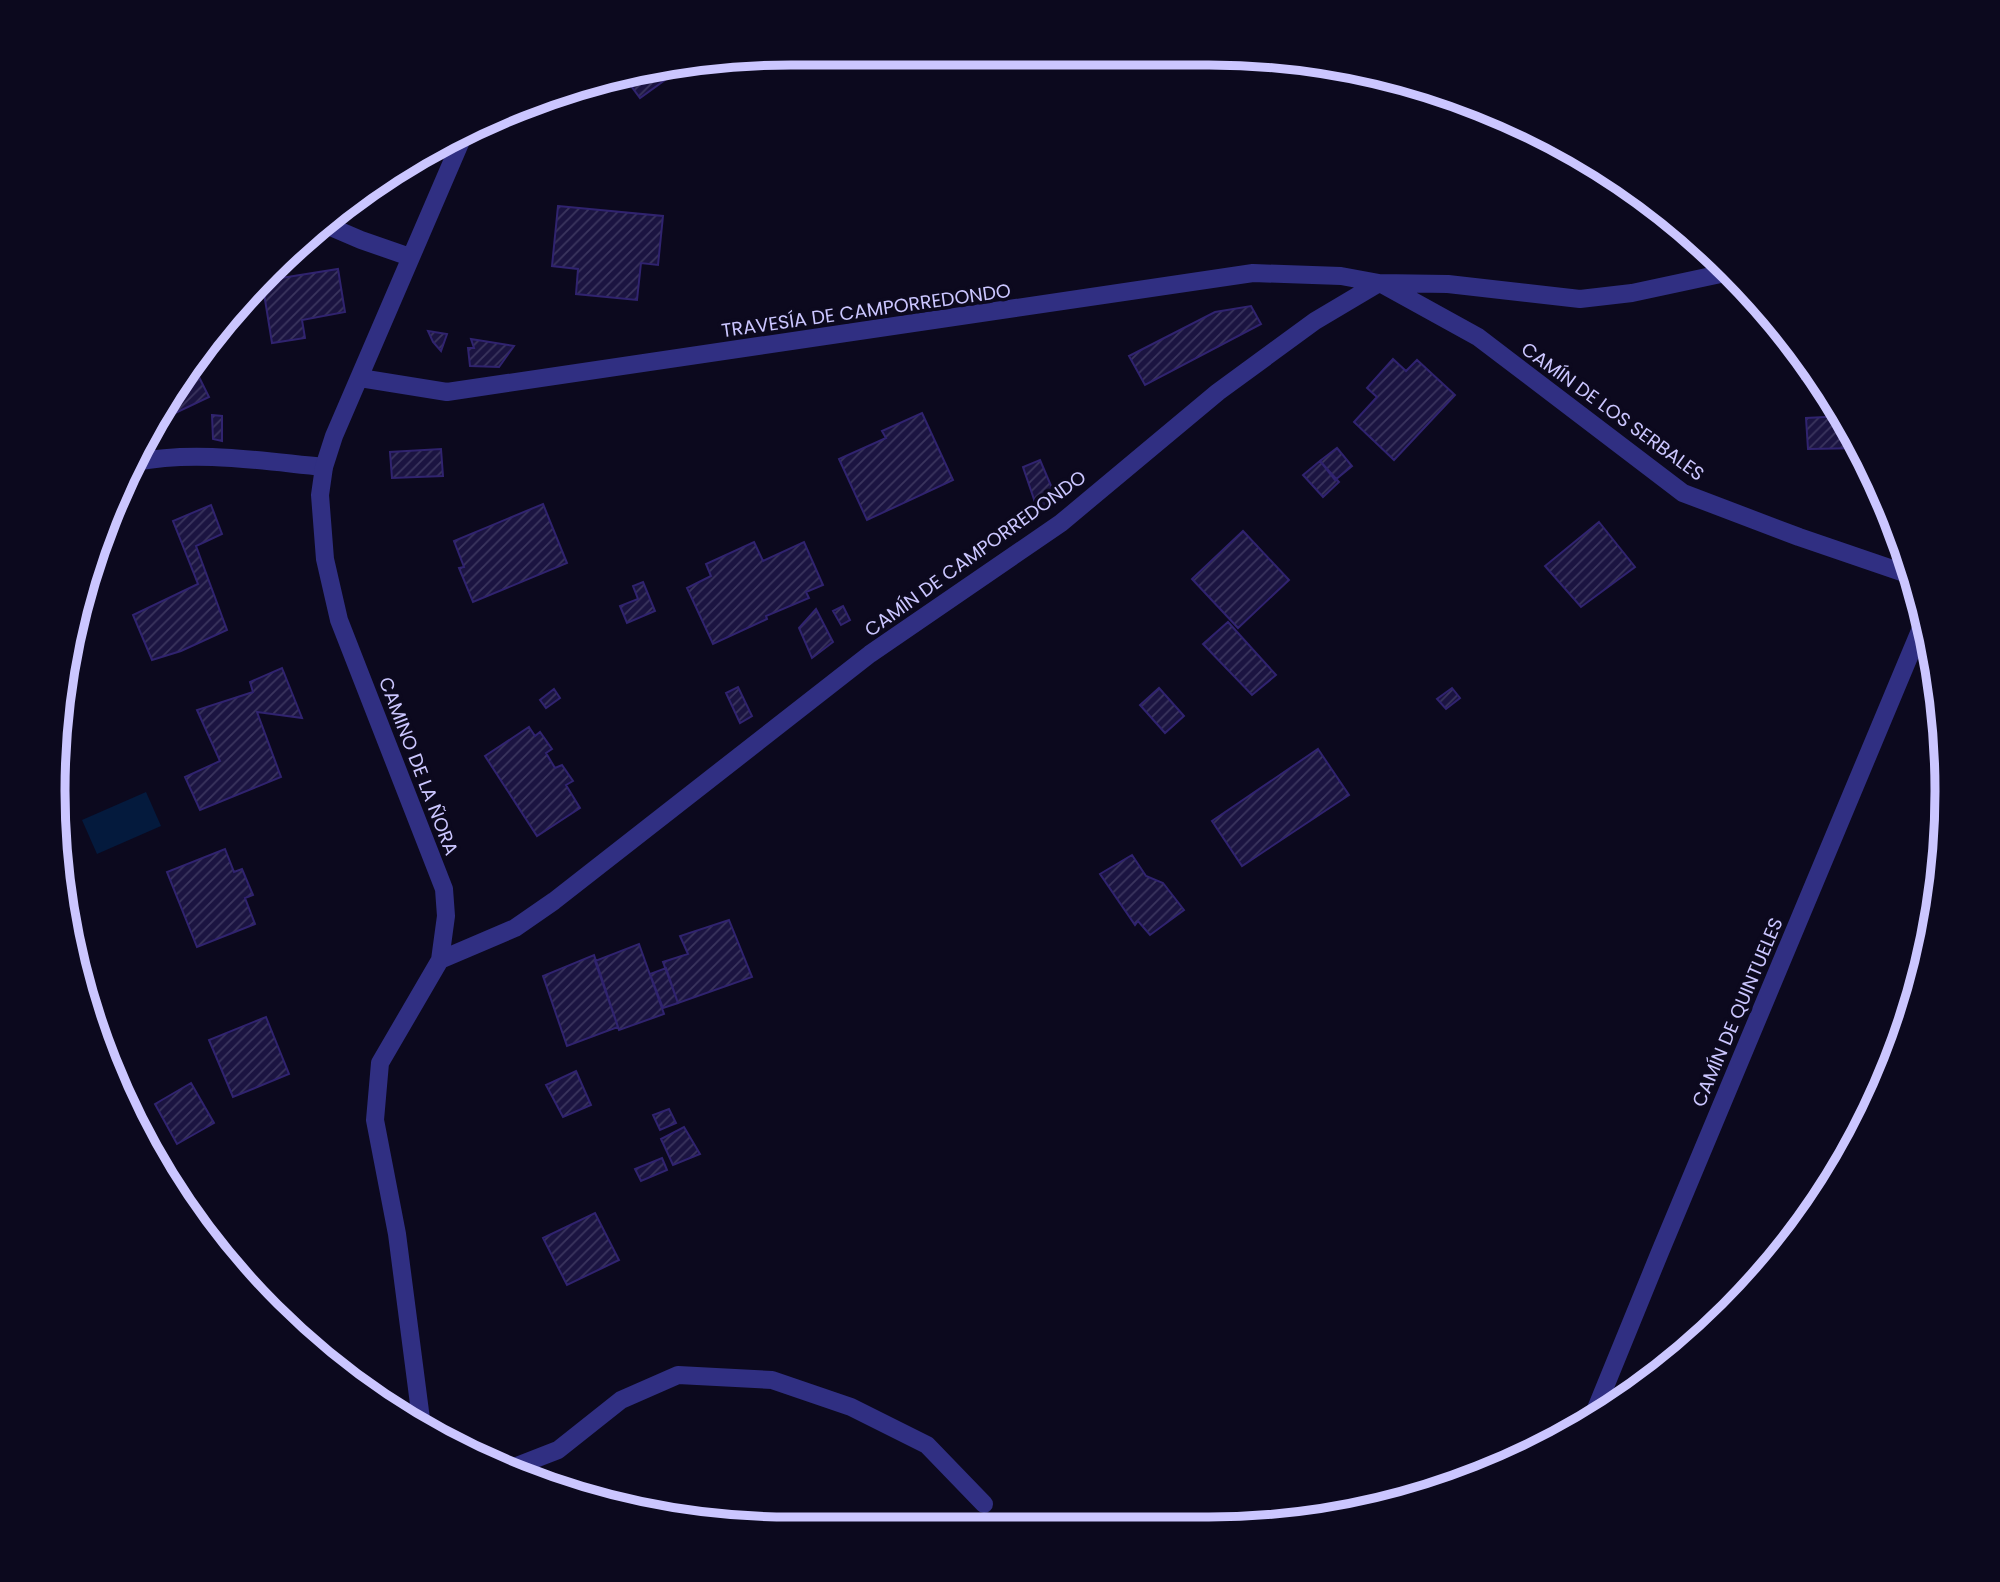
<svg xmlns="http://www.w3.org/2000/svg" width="2000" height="1582" font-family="Poppins,sans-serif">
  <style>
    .water { fill: #041a3d }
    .building { fill: url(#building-hatch); stroke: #30236f; stroke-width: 2 }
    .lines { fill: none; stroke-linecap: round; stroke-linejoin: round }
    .lane { stroke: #302f82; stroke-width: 18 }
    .street { stroke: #302f82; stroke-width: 18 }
    .labels { text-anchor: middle; stroke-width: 7; stroke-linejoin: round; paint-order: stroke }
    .street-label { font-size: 19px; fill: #cbc6ff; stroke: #0c091e }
    .rim { fill: none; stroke: #cbc6ff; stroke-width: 9 }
  </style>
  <defs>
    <pattern id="building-hatch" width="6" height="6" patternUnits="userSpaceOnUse" patternTransform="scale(1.75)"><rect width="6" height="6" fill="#1b1441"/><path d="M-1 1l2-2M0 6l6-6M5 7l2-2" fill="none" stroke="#3b355e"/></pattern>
  </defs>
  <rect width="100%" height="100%" fill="#0c091e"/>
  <path class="water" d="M 146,792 L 161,826 L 97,854 L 82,820 Z"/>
  <path class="building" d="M 683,67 L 640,98 L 623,75 Z
    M 558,206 L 663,216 L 658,265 L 641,263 L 637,300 L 576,294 L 578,269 L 552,266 Z
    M 301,244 L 301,253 L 290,253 Z
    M 338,269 L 345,312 L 302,320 L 305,338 L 272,343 L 262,281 Z
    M 1251,306 L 1261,324 L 1145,385 L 1129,356 L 1215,312 Z
    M 428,331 L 447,334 L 441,351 L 433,342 Z
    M 471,339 L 514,346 L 499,367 L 470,366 L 468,348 L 474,348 Z
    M 1801,350 L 1820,379 L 1802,379 Z
    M 1393,359 L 1406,371 L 1417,360 L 1455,395 L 1394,460 L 1354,422 L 1377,397 L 1367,388 Z
    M 194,367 L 209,397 L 167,417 L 162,408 Z
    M 162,408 L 167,417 L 149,428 L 152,421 Z
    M 922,413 L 953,480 L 867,520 L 839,459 L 886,438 L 882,431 Z
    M 212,415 L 222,416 L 222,441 L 213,439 Z
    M 1845,416 L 1861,448 L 1808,449 L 1806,418 Z
    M 1337,448 L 1352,466 L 1335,480 L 1320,461 Z
    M 441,449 L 443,476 L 392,478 L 390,452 Z
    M 1040,460 L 1058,502 L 1039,514 L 1023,467 Z
    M 1320,461 L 1339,482 L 1323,497 L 1303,475 Z
    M 543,504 L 567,563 L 473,602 L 459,568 L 464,567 L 454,541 Z
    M 211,505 L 222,534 L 196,546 L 227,630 L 181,651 L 152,660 L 133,615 L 198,584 L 173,521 Z
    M 1599,522 L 1635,567 L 1581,607 L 1545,566 Z
    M 1243,531 L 1289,580 L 1238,628 L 1192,579 Z
    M 754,542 L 763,561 L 804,542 L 823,585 L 806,592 L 809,598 L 766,616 L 767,619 L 713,644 L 687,588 L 711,576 L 706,564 Z
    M 643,582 L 655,611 L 627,623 L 620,606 L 638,599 L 633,586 Z
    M 843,606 L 850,620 L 841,625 L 833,611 Z
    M 816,609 L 833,642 L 812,658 L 799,628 Z
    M 1228,622 L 1276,675 L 1252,695 L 1203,644 Z
    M 282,668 L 302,718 L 257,712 L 281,777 L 200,810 L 185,777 L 220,761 L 197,710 L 253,692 L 250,682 Z
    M 738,687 L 752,716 L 740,723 L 726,693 Z
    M 1159,688 L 1184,716 L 1165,733 L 1140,705 Z
    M 1452,688 L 1460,698 L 1446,709 L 1437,699 Z
    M 554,689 L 560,698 L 546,708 L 540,700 Z
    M 529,727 L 535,736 L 540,732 L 552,749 L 546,753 L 555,768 L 562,765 L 573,781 L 566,785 L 580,808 L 537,836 L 485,756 Z
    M 1318,749 L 1349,795 L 1242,866 L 1212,821 Z
    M 225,849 L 234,872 L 242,869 L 253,895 L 245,898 L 255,924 L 197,947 L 167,872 Z
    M 1132,855 L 1146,876 L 1163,883 L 1184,910 L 1150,935 L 1138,921 L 1135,925 L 1100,874 Z
    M 729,920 L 752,977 L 678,1003 L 663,962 L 688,954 L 680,936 Z
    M 639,944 L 664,1014 L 619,1030 L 595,961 Z
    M 594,955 L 618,1027 L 567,1046 L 543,976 Z
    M 666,968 L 678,1003 L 663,1008 L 650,974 Z
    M 266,1017 L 289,1074 L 233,1097 L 209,1040 Z
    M 576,1071 L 591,1105 L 563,1117 L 546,1085 Z
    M 191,1083 L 214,1123 L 177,1144 L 155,1104 Z
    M 669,1109 L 676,1123 L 660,1130 L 653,1115 Z
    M 684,1127 L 700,1154 L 673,1165 L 661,1139 Z
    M 662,1158 L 667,1170 L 641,1181 L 635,1169 Z
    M 595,1213 L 619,1260 L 567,1285 L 543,1238 Z"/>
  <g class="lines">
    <path class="lane" d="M 135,462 C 197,450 261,461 324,467
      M 504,1471 L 558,1450 L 621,1400 L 678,1375 L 772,1380 L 851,1407 L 927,1445 L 984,1504"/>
    <path class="street" d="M 326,225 L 361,240 L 410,257
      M 1382,284 L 1478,337 L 1683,493 L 1799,537 L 1913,576
      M 360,378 L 447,392 L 1253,273 L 1341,276 L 1379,283 L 1448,284 L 1580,299 L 1632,293 L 1730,272
      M 440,960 L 515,928 L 554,901 L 870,654 L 1061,523 L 1218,392 L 1315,321 L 1379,283
      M 1591,1421 L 1660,1252 L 1924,621
      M 422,1427 L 397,1234 L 375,1120 L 380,1063 L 440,960 L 446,916 L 444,889 L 339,620 L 325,559 L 320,495 L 324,467 L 334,436 L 464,134"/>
  </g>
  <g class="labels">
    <g class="street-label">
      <text transform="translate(866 310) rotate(-8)" y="7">TRAVESÍA DE CAMPORREDONDO</text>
      <text transform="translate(1613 411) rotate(36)" y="7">CAMÍN DE LOS SERBALES</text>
      <text transform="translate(975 553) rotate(-36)" y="7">CAMÍN DE CAMPORREDONDO</text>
      <text transform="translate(419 766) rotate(69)" y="7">CAMINO DE LA ÑORA</text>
      <text transform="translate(1737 1012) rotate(-67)" y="7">CAMÍN DE QUINTUELES</text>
    </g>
  </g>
  <path d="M0 0H2000V1582H0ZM791 65H1209A726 726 0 0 1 1935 791V791A726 726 0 0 1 1209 1517H791A726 726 0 0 1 65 791V791A726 726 0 0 1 791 65Z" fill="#0c091e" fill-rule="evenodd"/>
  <path class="rim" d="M791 65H1209A726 726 0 0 1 1935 791V791A726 726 0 0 1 1209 1517H791A726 726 0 0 1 65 791V791A726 726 0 0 1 791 65Z"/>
</svg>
